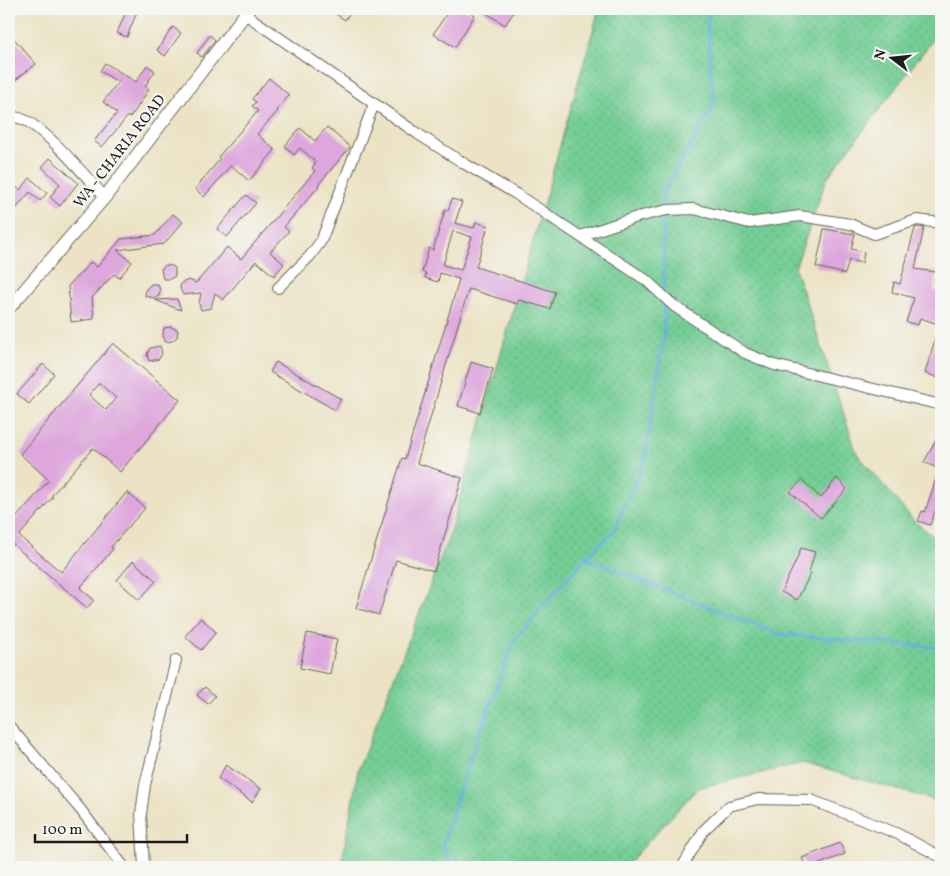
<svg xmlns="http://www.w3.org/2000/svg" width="950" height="876" font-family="Vollkorn,serif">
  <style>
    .grass { fill: url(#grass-dots); stroke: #487458 }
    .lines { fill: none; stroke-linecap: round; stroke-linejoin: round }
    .stream { stroke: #68afdf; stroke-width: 3 }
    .building { fill: #dda6dc; fill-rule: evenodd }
    .minor-casing { stroke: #656257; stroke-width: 12 }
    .tertiary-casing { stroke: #656257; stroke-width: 14 }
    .minor { stroke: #fff; stroke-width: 10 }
    .tertiary { stroke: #fff; stroke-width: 12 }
    .labels { text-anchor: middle; stroke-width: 4.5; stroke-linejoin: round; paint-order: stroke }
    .street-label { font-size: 15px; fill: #1c1c1c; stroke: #f6f6f2 }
  </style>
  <defs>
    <pattern id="grass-dots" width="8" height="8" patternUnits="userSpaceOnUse" patternTransform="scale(1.25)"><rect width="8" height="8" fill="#73cd94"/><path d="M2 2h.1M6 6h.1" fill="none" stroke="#63af7f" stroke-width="1.8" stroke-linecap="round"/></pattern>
  </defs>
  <rect width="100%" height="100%" fill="#f6f6f2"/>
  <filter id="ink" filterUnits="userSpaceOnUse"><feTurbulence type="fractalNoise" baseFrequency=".02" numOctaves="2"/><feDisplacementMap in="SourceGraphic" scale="10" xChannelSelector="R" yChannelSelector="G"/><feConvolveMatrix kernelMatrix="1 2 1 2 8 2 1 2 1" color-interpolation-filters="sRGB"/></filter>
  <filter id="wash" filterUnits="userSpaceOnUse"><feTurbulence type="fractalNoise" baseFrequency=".0096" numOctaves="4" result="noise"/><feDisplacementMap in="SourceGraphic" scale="20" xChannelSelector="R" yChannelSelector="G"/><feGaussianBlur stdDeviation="1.12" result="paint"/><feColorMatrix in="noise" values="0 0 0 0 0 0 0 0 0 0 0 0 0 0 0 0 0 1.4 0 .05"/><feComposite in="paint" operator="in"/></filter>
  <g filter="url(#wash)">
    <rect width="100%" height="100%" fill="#ece3c5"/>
    <path class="grass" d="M 599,9 L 941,9 L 941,27 L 938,33 L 827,178 L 795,268 L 857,454 L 915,522 L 941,542 L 941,802 L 803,763 L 698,788 L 625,867 L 341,867 L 358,770 L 448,539 Z"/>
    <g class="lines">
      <path class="stream" d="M 664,292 L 663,193 L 714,105 L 707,21 L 714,9
        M 585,558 L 778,634 L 941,648
        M 453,867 L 443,846 L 460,787 L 514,640 L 585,558 L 613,532 L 644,463 L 664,337 L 664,301"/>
    </g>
    <g id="blocks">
      <path class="building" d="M 127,9 L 138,9 L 127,37 L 117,33 Z
        M 328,9 L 352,9 L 345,20 Z
        M 450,9 L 465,9 L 475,15 L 455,47 L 433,34 Z
        M 480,9 L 516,9 L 505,25 Z
        M 173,27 L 181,33 L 165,56 L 157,50 Z
        M 9,33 L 36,64 L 9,85 Z
        M 210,35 L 215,40 L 202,57 L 197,53 Z
        M 105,63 L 136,82 L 147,65 L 155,71 L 145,86 L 149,89 L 135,111 L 129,118 L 128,116 L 102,147 L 94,141 L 117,113 L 103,102 L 118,82 L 100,71 Z
        M 269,78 L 289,95 L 277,110 L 278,111 L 257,134 L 275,150 L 249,181 L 231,165 L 204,197 L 195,189 L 220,159 L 218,157 L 258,111 L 252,106 L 256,102 L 252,99 Z
        M 327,127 L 350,147 L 318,185 L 319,186 L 284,227 L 289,231 L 270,252 L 284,264 L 274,276 L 256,261 L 223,300 L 215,293 L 211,308 L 201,310 L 199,304 L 201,293 L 183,295 L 180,288 L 181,283 L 189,280 L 196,283 L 227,247 L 241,259 L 315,171 L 312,168 L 316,162 L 300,148 L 294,155 L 285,146 L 300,128 L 315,141 Z
        M 50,158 L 78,183 L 60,206 L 50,197 L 60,184 L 42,167 Z
        M 30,178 L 47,193 L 40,201 L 30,192 L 9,217 L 9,181 L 20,190 Z
        M 246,195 L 256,203 L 227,237 L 217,229 Z
        M 452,199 L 462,202 L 455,223 L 474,228 L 476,222 L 488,226 L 476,267 L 555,292 L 550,309 L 519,300 L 517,304 L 469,289 L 468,291 L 417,463 L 462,478 L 434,571 L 396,560 L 379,615 L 356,608 L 402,458 L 405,459 L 457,287 L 459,279 L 440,273 L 438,282 L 425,278 L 426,273 L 422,272 L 429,248 L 433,250 L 445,210 L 448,211 ZM 453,231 L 472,237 L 461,270 L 443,265 Z
        M 173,214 L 183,222 L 164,244 L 117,250 L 132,262 L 119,278 L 114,274 L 92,298 L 94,319 L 71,322 L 68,286 L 91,262 L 97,267 L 121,239 L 155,235 Z
        M 918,227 L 924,228 L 915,269 L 936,272 L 934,291 L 941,292 L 941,325 L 920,318 L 918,325 L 906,322 L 914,298 L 892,292 L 894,282 L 900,284 L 915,228 Z
        M 824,229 L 855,234 L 851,249 L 864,252 L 862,263 L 849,260 L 845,274 L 816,267 Z
        M 166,265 L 172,266 L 175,268 L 175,276 L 170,279 L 163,279 L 161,269 Z
        M 151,284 L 158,284 L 160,291 L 159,296 L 155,298 L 145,296 L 146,289 Z
        M 177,299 L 181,310 L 155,300 Z
        M 939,326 L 941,326 L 941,369 L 939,378 L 925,373 Z
        M 171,327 L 178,330 L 177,337 L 172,341 L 165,342 L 163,335 L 164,328 Z
        M 113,343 L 180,400 L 120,472 L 93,448 L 51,496 L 53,497 L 19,536 L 61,572 L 127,492 L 145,508 L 111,547 L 113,549 L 80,588 L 94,600 L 87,608 L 9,541 L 9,526 L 49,480 L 20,454 ZM 99,383 L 116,398 L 106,410 L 89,395 Z
        M 160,346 L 162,353 L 159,359 L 149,361 L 147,354 L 150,348 Z
        M 276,362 L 341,399 L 335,410 L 270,372 Z
        M 471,362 L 493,369 L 480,413 L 458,406 Z
        M 43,364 L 54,374 L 29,404 L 17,394 Z
        M 941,431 L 941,495 L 930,525 L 918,521 L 922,511 L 925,512 L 939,469 L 924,462 Z
        M 837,478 L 847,489 L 821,518 L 790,492 L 802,480 L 821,498 Z
        M 801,548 L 815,552 L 809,572 L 811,573 L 797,600 L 781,592 L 796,561 Z
        M 133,561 L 156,581 L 139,600 L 117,580 Z
        M 201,618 L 216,632 L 201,650 L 185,636 Z
        M 307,633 L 337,639 L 330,674 L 300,668 Z
        M 205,687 L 215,696 L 208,704 L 197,695 Z
        M 226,765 L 261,789 L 252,802 L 218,778 Z
        M 840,843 L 845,854 L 812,867 L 806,867 L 802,858 Z"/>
    </g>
  </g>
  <g filter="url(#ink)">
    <use href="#blocks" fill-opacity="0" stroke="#656257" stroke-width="1"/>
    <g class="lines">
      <defs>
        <path id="minor" d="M 245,14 L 418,134 L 465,164 L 516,194 L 646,280 L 674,306 L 745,353 L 774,365 L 941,405
          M 9,116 C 17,117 24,119 30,123 C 58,142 82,173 105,197
          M 580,236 L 637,217 L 667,210 L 694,209 L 749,223 L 800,216 L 850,224 L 874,234 L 917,220 L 941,223
          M 278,288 L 310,256 L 321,241 L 374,104
          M 9,726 L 80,809 L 124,867
          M 684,864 L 704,830 L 729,806 L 758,799 L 811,800 L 896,833 L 941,857
          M 144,867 L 141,814 L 145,785 L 176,660"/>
        <path id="tertiary" d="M 9,308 L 105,197 L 249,9"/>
      </defs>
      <use href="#minor" class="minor-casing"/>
      <use href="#tertiary" class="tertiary-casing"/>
      <use href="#minor" class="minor"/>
      <use href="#tertiary" class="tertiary"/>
    </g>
  </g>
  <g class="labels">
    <g class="street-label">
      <text transform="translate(119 151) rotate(-52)" y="5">WA - CHARIA ROAD</text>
    </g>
  </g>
  <rect width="950" height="876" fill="none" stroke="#f6f6f2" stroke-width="30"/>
  <g transform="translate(892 58) rotate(286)" stroke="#f6f6f2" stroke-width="4" paint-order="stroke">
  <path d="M0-4L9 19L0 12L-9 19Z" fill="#1c1c1c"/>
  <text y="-8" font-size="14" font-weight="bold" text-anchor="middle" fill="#1c1c1c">N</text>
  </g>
  <path d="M35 834v8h152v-8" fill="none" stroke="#1c1c1c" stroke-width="2.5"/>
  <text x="42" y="834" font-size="15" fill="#1c1c1c" stroke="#f6f6f2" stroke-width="4" paint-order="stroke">100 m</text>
</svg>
